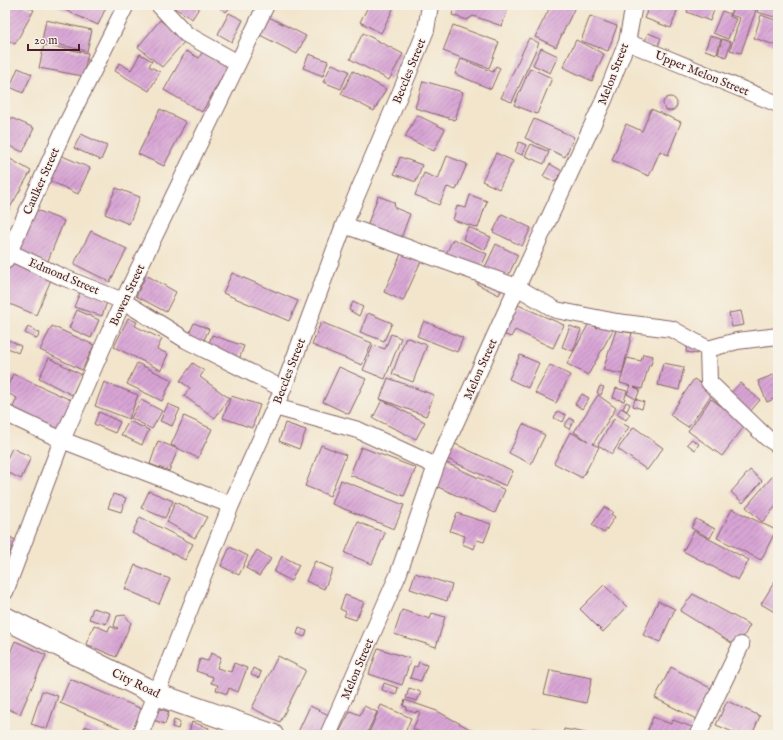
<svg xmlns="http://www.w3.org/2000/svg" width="783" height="740" font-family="'IM FELL English',serif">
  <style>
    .building { fill: url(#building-hatch) }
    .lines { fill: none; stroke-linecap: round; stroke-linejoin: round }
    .street-casing { stroke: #856463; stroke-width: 18 }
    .secondary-casing { stroke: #856463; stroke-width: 24 }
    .street { stroke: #fff; stroke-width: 16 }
    .secondary { stroke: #fff; stroke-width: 22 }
    .labels { text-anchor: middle; stroke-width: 3; stroke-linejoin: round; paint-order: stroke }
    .street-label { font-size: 12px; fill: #4a1f2b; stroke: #f7f3e8 }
  </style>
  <defs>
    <pattern id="building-hatch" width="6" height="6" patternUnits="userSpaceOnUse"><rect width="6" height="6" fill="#d8a5d5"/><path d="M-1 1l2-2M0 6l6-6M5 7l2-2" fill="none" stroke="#b186ad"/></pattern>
  </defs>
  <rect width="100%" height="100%" fill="#f7f3e8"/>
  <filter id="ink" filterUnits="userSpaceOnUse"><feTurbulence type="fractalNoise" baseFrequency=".025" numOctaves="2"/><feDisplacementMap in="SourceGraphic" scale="8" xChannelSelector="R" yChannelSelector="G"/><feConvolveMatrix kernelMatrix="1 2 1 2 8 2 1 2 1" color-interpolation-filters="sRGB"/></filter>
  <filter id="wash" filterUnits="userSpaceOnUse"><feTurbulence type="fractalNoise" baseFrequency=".012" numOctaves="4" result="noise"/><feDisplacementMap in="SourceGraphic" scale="16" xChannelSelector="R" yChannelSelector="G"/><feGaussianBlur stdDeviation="0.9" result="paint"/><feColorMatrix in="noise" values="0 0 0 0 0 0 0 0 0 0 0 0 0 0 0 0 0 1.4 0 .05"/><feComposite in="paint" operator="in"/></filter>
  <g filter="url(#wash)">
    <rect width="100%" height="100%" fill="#f2e5cc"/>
    <g id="blocks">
      <path class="building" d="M 6,5 L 24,5 L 34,10 L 15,44 L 5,39 L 5,7 Z
        M 59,5 L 107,5 L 98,25 L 58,7 Z
        M 170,5 L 201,5 L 192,19 Z
        M 216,5 L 232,5 L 226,12 Z
        M 369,5 L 395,5 L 381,33 L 360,22 Z
        M 455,5 L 509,5 L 502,26 L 473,16 L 467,20 L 452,15 Z
        M 551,5 L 576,5 L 556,47 L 535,37 Z
        M 650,5 L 679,5 L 671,28 L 644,18 Z
        M 689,5 L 716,5 L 710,21 L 687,12 Z
        M 734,5 L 741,5 L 756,10 L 741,53 L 730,50 L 740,18 L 730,15 Z
        M 754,5 L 771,5 L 778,7 L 778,18 L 757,12 L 758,9 L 753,7 Z
        M 722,11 L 730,14 L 729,16 L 736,19 L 728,39 L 713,33 Z
        M 229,13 L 243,20 L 232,42 L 218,34 Z
        M 761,15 L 778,21 L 778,46 L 754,38 Z
        M 590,16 L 617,26 L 608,51 L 581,41 Z
        M 269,17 L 306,36 L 297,54 L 260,35 Z
        M 46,20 L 92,30 L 87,51 L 42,41 Z
        M 160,20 L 185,41 L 162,67 L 138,47 Z
        M 453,25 L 499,42 L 489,68 L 443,51 Z
        M 363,33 L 403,54 L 389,80 L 350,59 Z
        M 648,33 L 661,38 L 657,49 L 644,44 Z
        M 710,36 L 721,39 L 717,54 L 705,50 Z
        M 529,38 L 539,43 L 512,102 L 501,98 Z
        M 722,39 L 731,42 L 726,57 L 718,54 Z
        M 576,40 L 604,54 L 592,81 L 563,67 Z
        M 44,45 L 88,53 L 83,76 L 39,68 Z
        M 541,48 L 558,56 L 550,73 L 533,65 Z
        M 186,51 L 199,58 L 202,52 L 228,67 L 202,112 L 164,90 Z
        M 140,54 L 152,61 L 149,66 L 160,72 L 149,91 L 115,71 L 119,63 L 131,70 Z
        M 309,54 L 328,61 L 323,76 L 303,68 Z
        M 461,59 L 493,72 L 496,66 L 500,68 L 491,89 L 455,74 Z
        M 332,64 L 349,71 L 341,89 L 323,82 Z
        M 18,68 L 32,74 L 23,93 L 10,87 Z
        M 530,68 L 552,78 L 537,114 L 514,105 Z
        M 353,71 L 386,89 L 374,111 L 341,94 Z
        M 423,81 L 463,92 L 455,120 L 415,108 Z
        M663 104a7 7 0 1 1 14 0a7 7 0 1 1-14 0Z
        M 160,109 L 186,122 L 164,166 L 138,154 Z
        M 651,109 L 681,122 L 668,155 L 660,151 L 649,176 L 612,160 L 626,124 L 642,131 Z
        M 5,115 L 34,128 L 23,152 L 5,144 Z
        M 417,115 L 445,129 L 434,151 L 405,137 Z
        M 534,119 L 574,137 L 565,157 L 525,138 Z
        M 81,134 L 107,146 L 101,160 L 74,148 Z
        M 519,142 L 526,145 L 522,155 L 515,152 Z
        M 531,144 L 549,152 L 544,164 L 525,156 Z
        M 496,153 L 513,161 L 499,189 L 482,181 Z
        M 60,155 L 90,168 L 78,194 L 48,180 Z
        M 5,156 L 31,171 L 7,213 L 5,212 Z
        M 447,156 L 467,164 L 456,190 L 447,187 L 439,205 L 415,195 L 424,173 L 438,179 Z
        M 400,157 L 422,165 L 416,182 L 394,174 Z
        M 550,164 L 562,171 L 555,182 L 543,176 Z
        M 116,188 L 140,197 L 129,224 L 105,214 Z
        M 470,195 L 487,201 L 478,228 L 453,220 L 457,206 L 466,208 Z
        M 378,196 L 394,202 L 395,208 L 410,214 L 400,241 L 366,229 Z
        M 34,209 L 64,221 L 47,263 L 16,251 Z
        M 502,214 L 531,228 L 522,246 L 493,232 Z
        M 468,227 L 491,237 L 485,250 L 463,239 Z
        M 91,231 L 127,249 L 110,282 L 74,264 Z
        M 453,239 L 487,254 L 477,276 L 443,260 Z
        M 496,244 L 518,255 L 499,295 L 477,284 Z
        M 402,252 L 421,261 L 403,301 L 384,292 Z
        M 12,258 L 53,275 L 36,315 L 5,302 L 5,276 Z
        M 232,273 L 298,301 L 289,321 L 223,293 Z
        M 146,275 L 176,292 L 166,312 L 136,296 Z
        M 81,290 L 108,299 L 102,316 L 74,307 Z
        M 353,302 L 363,307 L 359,316 L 349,310 Z
        M 518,305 L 564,325 L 553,348 L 515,330 L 511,337 L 505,335 Z
        M 77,310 L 99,320 L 91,338 L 69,328 Z
        M 741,311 L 744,325 L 732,327 L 729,313 Z
        M 368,313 L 392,323 L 384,341 L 360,332 Z
        M 128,318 L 137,322 L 135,326 L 162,339 L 157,349 L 168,354 L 161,370 L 114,347 Z
        M 424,321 L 463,338 L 457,352 L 417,336 Z
        M 321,322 L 372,343 L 362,365 L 312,345 Z
        M 600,322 L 613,330 L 588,375 L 567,364 L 589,323 L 597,328 Z
        M 194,323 L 209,329 L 200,349 L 185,343 Z
        M 52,326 L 94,345 L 82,370 L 40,350 Z
        M 570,326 L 581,330 L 573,351 L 562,347 Z
        M 28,327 L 40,333 L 37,339 L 25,333 Z
        M 616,330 L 632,333 L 622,374 L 603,370 Z
        M 391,334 L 401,338 L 385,379 L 363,370 L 373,345 L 385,349 Z
        M 212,335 L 244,346 L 236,368 L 204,357 Z
        M 406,337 L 427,345 L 413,382 L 392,374 Z
        M 9,340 L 21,346 L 18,353 L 6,347 Z
        M 687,345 L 698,346 L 697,354 L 686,352 Z
        M 643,354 L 653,356 L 651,365 L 649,365 L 642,389 L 634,387 L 640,390 L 636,399 L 627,394 L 631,386 L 620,383 L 627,358 L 641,361 Z
        M 520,355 L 539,363 L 528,388 L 509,379 Z
        M 49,358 L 82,375 L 72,395 L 39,378 Z
        M 137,363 L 172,380 L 162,401 L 127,384 Z
        M 193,363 L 204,371 L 200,377 L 229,398 L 215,418 L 184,396 L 190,388 L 180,381 Z
        M 663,363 L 684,367 L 679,390 L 658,385 Z
        M 550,365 L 570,375 L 556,403 L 535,393 Z
        M 339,367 L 366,379 L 349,414 L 323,402 Z
        M 778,373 L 778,397 L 767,402 L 758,381 Z
        M 13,374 L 73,401 L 58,432 L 11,411 L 17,398 L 5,392 Z
        M 388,378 L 434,395 L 426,416 L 380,399 Z
        M 694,379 L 714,392 L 688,427 L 670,415 Z
        M 104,382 L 138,395 L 129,419 L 95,406 Z
        M 740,383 L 760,400 L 748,414 L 728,396 Z
        M 600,386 L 604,387 L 601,395 L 597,393 Z
        M 616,388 L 627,391 L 624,401 L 613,398 Z
        M 582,394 L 589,398 L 582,409 L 575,404 Z
        M 598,395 L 616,408 L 593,444 L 599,447 L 582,478 L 554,463 L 570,432 L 588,441 L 574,432 Z
        M 231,396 L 260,405 L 252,428 L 223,418 Z
        M 635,399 L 644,402 L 642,409 L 633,406 Z
        M 711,399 L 727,410 L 749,420 L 722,456 L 688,431 Z
        M 141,400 L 162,411 L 152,429 L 131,418 Z
        M 382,400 L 425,422 L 416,439 L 373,418 Z
        M 626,402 L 630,404 L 627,411 L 623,409 L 630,414 L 626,420 L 617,414 L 621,408 L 623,409 Z
        M 168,404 L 180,409 L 172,426 L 160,421 Z
        M 557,411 L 566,415 L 563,422 L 554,418 Z
        M 99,412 L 120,422 L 115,433 L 94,424 Z
        M 184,416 L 212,429 L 198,458 L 171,445 Z
        M 570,418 L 574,421 L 569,429 L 564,426 Z
        M 614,419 L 629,427 L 612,454 L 598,445 Z
        M 129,421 L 149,430 L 142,445 L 121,435 Z
        M 285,423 L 306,430 L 299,449 L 279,441 Z
        M 523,424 L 545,435 L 531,464 L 509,453 Z
        M 634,427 L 663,448 L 647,470 L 618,449 Z
        M 692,439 L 699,444 L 695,450 L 687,444 Z
        M 158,441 L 178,449 L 169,471 L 150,464 Z
        M 451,442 L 513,471 L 506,486 L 443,457 Z
        M 321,445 L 346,455 L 330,496 L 305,486 Z
        M 361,447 L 416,468 L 404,496 L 350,475 Z
        M 12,448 L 31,457 L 21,479 L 5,471 L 5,463 Z
        M 446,463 L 505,490 L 495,513 L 436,486 Z
        M 750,470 L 762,481 L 743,503 L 731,492 Z
        M 778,470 L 778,504 L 762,522 L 746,507 Z
        M 341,480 L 404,505 L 394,529 L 332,504 Z
        M 149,491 L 173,501 L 165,518 L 141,508 Z
        M 113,494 L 126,498 L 121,512 L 108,508 Z
        M 175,502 L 207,517 L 195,538 L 167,522 Z
        M 604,507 L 613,512 L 611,514 L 615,517 L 604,533 L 592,525 Z
        M 732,509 L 776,530 L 761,560 L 717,538 Z
        M 457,513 L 491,524 L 484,542 L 477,540 L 474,549 L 462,544 L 465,536 L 450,531 Z
        M 140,517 L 193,544 L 185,560 L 132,533 Z
        M 696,519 L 715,529 L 710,538 L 691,528 Z
        M 358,522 L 385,533 L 372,564 L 345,553 Z
        M 694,531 L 749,560 L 738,580 L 683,551 Z
        M 5,534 L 17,541 L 8,555 L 5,553 Z
        M 230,547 L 248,556 L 239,575 L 221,566 Z
        M 257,550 L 271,559 L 259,576 L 246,568 Z
        M 282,556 L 299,565 L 291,581 L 274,572 Z
        M 315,561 L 333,569 L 324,589 L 306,581 Z
        M 135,565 L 170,579 L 159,604 L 125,589 Z
        M 415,573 L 452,585 L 447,601 L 410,589 Z
        M 778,576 L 778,614 L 761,604 Z
        M 604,585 L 627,607 L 603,632 L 580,609 Z
        M 693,594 L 750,625 L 738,647 L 680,611 Z
        M 345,595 L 364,602 L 356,620 L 344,616 L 346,612 L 340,609 Z
        M 658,601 L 675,609 L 660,642 L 643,635 Z
        M 93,608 L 110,613 L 106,624 L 89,619 Z
        M 402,610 L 430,619 L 432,613 L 445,617 L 436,647 L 394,634 Z
        M 125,615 L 131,623 L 116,657 L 86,644 L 94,625 L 108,631 L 110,626 L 117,629 L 118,628 L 114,626 L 117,616 Z
        M 299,628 L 307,631 L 305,637 L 297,634 Z
        M 15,641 L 46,655 L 20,714 L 5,708 L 5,665 Z
        M 378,648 L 411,659 L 402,685 L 369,674 Z
        M 211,653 L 221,657 L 217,668 L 231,672 L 234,663 L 247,668 L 238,692 L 229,688 L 227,694 L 216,690 L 218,685 L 211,683 L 213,677 L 196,671 L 200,659 L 208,661 Z
        M 278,656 L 306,670 L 280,722 L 252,708 Z
        M 419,662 L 427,665 L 421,681 L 410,678 L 414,666 L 417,667 Z
        M 671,667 L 714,690 L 698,720 L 655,698 Z
        M 253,668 L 261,672 L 259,678 L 251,675 Z
        M 550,670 L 592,678 L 586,703 L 544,694 Z
        M 70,679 L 142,709 L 131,733 L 60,703 Z
        M 384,683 L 398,688 L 396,695 L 382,690 Z
        M 409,688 L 421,692 L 417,701 L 406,698 Z
        M 42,691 L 58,696 L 47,729 L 31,724 Z
        M 405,700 L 437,711 L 479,734 L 479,735 L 433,735 L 428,733 L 427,735 L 413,729 L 420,712 L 416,711 L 416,713 L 406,710 L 407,707 L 403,706 Z
        M 727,701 L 760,716 L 752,735 L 740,735 L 716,725 Z
        M 381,705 L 411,718 L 404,735 L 368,735 Z
        M 310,706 L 333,717 L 324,735 L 304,735 L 298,732 Z
        M 364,706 L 377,712 L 366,735 L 338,735 L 350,711 L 360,715 Z
        M 160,709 L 169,712 L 165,724 L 153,720 L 157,710 Z
        M 653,717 L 671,724 L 673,720 L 692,727 L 688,735 L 646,735 Z
        M 174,720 L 180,722 L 178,729 L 172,727 Z
        M 192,722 L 209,728 L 207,735 L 188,735 Z
        M 85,726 L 108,735 L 81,735 Z
        M 564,729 L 586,733 L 586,735 L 563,735 Z
        M 531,730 L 552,734 L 552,735 L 530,735 Z"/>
    </g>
  </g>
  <g filter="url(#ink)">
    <use href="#blocks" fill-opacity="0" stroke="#856463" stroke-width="1"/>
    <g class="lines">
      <defs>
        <path id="street" d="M 159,5 L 186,34 L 238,63
          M 627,42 L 778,104
          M 344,225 L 517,287 L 556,310 L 617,322 L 672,329 L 708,349 L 737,341 L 778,336
          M 5,252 L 9,252 L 60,276 L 123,301 L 186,340 L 283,389
          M 5,261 L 67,123 L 126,5
          M 708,349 L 709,382 L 767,438 L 778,445
          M 275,407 L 358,430 L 436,466
          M 5,413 L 62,440 L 231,505
          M 5,592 L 62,440 L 123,301 L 266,5
          M 140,735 L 231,505 L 283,389 L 344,225 L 407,77 L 426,30 L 430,5
          M 328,735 L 398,575 L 436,466 L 517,287 L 604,100 L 627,42 L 634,5
          M 698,735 L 741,645"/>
        <path id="secondary" d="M 5,618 L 156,694 L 272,735"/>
      </defs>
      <use href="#street" class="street-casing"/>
      <use href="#secondary" class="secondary-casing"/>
      <use href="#street" class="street"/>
      <use href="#secondary" class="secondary"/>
    </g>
  </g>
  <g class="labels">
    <g class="street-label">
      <text transform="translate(409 71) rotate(-68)" y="4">Beccles Street</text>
      <text transform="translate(702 73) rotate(22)" y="4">Upper Melon Street</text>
      <text transform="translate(613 74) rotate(-69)" y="4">Melon Street</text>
      <text transform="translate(41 181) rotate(-66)" y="4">Caulker Street</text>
      <text transform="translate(64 276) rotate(23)" y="4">Edmond Street</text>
      <text transform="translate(127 295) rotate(-65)" y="4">Bowen Street</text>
      <text transform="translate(480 369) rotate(-66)" y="4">Melon Street</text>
      <text transform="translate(289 371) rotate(-69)" y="4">Beccles Street</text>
      <text transform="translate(357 669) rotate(-67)" y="4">Melon Street</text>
      <text transform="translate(136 683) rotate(26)" y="4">City Road</text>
    </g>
  </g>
  <rect width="783" height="740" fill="none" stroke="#f7f3e8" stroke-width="20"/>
  <path d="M28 44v6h51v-6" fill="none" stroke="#4a1f2b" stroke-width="2"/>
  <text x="34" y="44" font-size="12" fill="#4a1f2b" stroke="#f7f3e8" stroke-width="3" paint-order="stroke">20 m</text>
</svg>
